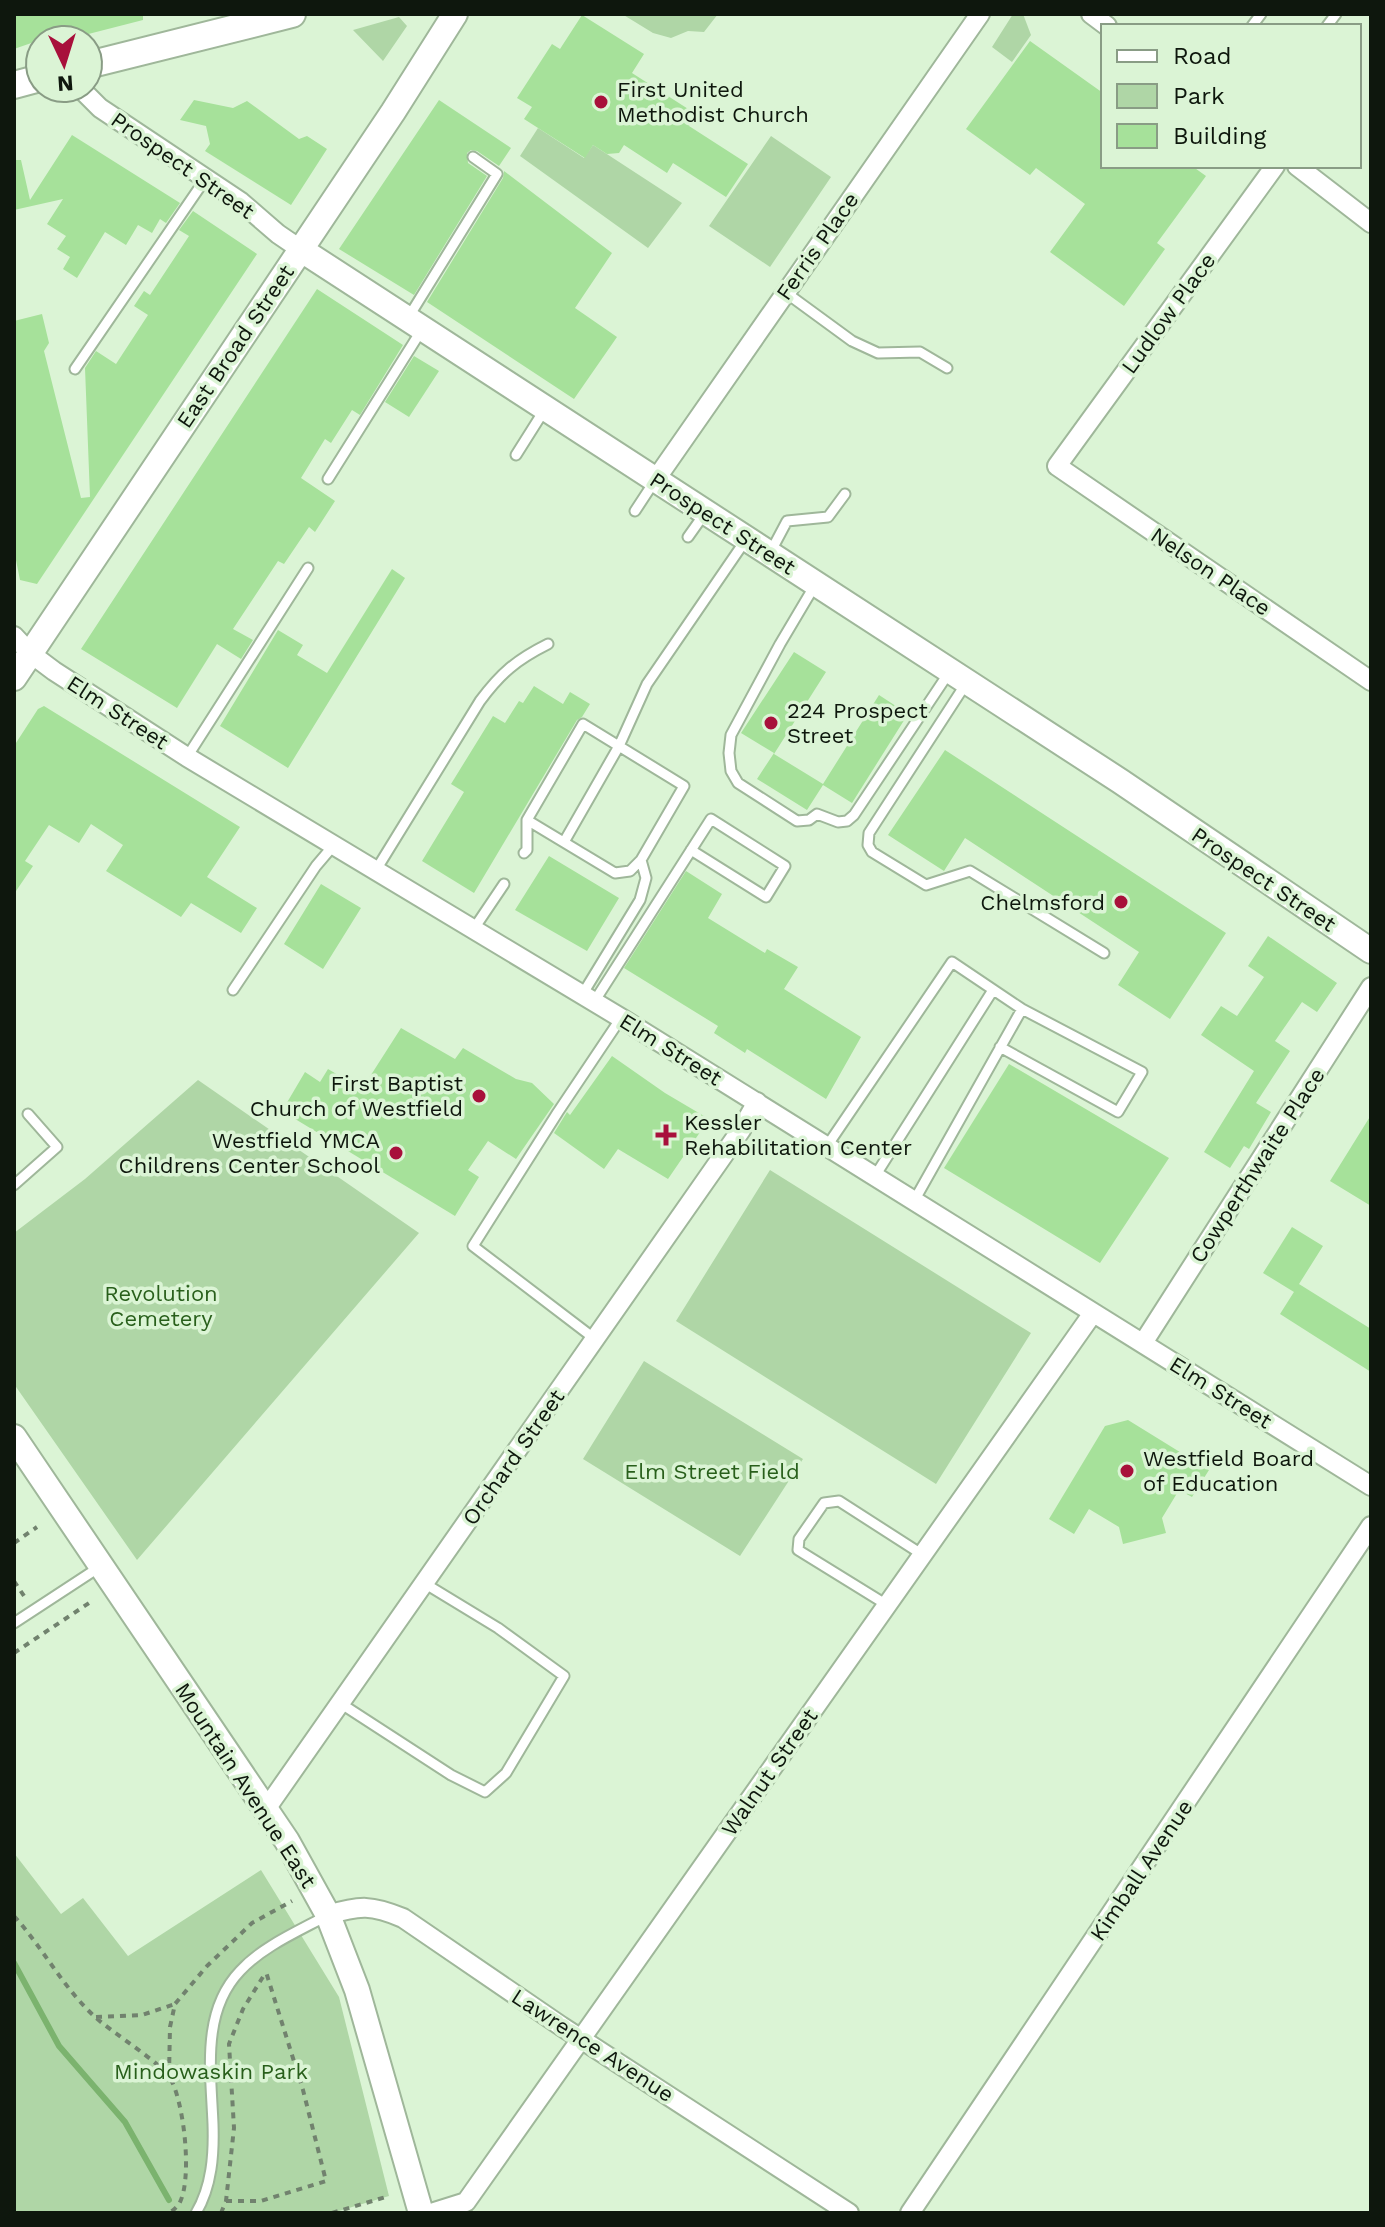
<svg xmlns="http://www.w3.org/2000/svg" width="1385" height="2227" font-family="'Work Sans',sans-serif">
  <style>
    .green { fill: #afd6a6 }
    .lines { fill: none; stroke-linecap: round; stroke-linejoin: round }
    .stream { stroke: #7bb36e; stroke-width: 6 }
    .building { fill: #a6e19a }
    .service-casing { stroke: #9fb79a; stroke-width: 13 }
    .minor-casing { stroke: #9fb79a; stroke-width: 22 }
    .tertiary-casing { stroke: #9fb79a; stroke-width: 28 }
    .secondary-casing { stroke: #9fb79a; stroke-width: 30 }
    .path { stroke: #71826e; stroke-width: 4; stroke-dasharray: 6 6; stroke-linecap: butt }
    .service { stroke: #fff; stroke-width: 9 }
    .minor { stroke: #fff; stroke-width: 18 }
    .tertiary { stroke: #fff; stroke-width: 24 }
    .secondary { stroke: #fff; stroke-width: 26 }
    .poi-dot { fill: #a8103b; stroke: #dbf4d5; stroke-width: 3 }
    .labels { text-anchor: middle; stroke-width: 7; stroke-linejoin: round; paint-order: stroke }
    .poi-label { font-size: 22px; fill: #0e170d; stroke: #dbf4d5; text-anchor: start }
    .street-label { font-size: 22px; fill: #0e170d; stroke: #dbf4d5 }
    .park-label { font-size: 22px; fill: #285f1b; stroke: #dbf4d5 }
  </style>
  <rect width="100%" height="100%" fill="#dbf4d5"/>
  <path class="green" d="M 622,14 L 718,14 L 704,32 L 688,31 L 671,38 L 653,33 Z
    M 1013,14 L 1023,14 L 1031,35 L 1012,62 L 992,47 Z
    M 399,17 L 407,26 L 383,61 L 353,30 Z
    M 538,128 L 584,158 L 593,145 L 682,203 L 648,248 L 520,156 Z
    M 771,136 L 831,177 L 770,267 L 709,226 Z
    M 198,1080 L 419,1233 L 137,1560 L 14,1384 L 14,1233 L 85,1179 Z
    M 770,1170 L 1031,1333 L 936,1484 L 676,1321 Z
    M 644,1361 L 803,1459 L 740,1556 L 583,1459 Z
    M 14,1853 L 61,1914 L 83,1898 L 128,1956 L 261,1870 L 339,1997 L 389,2196 L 332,2213 L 14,2213 Z"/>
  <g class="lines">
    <path class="stream" d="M 14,1963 L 59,2046 L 125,2122 L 169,2200"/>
  </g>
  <path class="building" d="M 14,14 L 143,14 L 143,20 L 65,40 L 40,40 L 14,49 Z
    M 582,15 L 644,54 L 632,73 L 696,114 L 689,126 L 748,164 L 726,197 L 673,163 L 667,173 L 624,145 L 619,153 L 607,154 L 593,145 L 585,158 L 524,119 L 532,107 L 517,98 L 552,44 L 560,49 Z
    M 1030,41 L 1103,93 L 1103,166 L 1192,166 L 1206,176 L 1157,243 L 1165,249 L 1124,306 L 1050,252 L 1085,204 L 1036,168 L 1030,175 L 966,129 Z
    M 194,100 L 233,108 L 247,101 L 299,139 L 307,136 L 327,149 L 291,205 L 205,151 L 210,144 L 206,126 L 180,120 Z
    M 439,100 L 511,148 L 499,166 L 477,151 L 471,150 L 467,153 L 468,163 L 487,176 L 414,295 L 339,249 Z
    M 72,135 L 180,203 L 166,223 L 160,219 L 152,233 L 138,225 L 126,245 L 105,232 L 77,278 L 63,269 L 70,257 L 57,249 L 66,236 L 47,224 L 63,199 L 14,210 L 14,160 L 21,160 L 30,200 Z
    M 504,171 L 612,253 L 575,308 L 617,337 L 574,399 L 427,302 L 503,178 Z
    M 193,211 L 257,254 L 37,584 L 20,580 L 14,550 L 14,321 L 42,314 L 49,343 L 44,351 L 81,498 L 90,497 L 85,368 L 96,351 L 116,364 L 148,315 L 134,306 L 144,291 L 150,295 L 189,236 L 179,230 Z
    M 317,289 L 403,345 L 360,415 L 352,410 L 331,443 L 325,439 L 301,478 L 335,501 L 315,532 L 309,527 L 284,564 L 278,561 L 233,629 L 253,640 L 241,659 L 217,644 L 177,708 L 81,649 Z
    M 414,356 L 439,371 L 409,417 L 385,402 Z
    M 392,569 L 405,578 L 288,768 L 220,726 L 278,630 L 303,645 L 297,655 L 327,673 Z
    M 794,652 L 826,672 L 774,754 L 823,784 L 879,695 L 908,714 L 852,803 L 823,785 L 807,810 L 757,779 L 774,753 L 741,733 Z
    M 534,686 L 563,704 L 570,692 L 590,704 L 582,717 L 577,720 L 474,893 L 422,861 L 464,792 L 451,784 L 493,716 L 505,723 L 519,701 L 523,703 Z
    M 44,706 L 240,827 L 207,877 L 257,908 L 241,933 L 191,903 L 181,917 L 106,871 L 123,845 L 91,824 L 79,843 L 49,825 L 25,861 L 33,866 L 14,894 L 14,746 L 38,709 Z
    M 945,750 L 1226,933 L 1170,1019 L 1118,985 L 1139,952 L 965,838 L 944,871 L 888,835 Z
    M 549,856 L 619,898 L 587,951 L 515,910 Z
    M 686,871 L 722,894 L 708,918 L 765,953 L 767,949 L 798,967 L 784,989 L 861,1037 L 826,1099 L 747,1049 L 745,1053 L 714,1033 L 718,1026 L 624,968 Z
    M 321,884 L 361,908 L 323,969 L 284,944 Z
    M 1268,936 L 1337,983 L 1317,1012 L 1302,1002 L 1275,1041 L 1290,1051 L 1256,1103 L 1271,1112 L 1249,1149 L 1244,1146 L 1230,1168 L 1204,1152 L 1254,1071 L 1201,1035 L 1221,1006 L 1237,1016 L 1264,977 L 1248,966 Z
    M 401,1028 L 455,1059 L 463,1048 L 516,1079 L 532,1083 L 554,1104 L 516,1159 L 488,1141 L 468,1170 L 479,1177 L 455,1216 L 282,1111 L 305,1072 L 320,1082 L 328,1069 L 362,1089 Z
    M 612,1056 L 665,1093 L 709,1119 L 668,1179 L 618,1149 L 604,1169 L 554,1133 L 567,1112 L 570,1115 Z
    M 1009,1064 L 1169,1158 L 1100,1263 L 944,1168 Z
    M 1371,1115 L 1371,1206 L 1330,1181 Z
    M 1292,1227 L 1323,1246 L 1294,1292 L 1263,1273 Z
    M 1299,1284 L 1371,1329 L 1371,1372 L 1280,1314 Z
    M 1128,1420 L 1209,1470 L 1192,1497 L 1179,1490 L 1162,1518 L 1166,1533 L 1123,1544 L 1119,1527 L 1089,1509 L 1074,1534 L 1049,1519 L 1105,1426 Z"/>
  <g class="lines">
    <defs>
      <path id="service" d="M 1252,26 L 1261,14
        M 1327,26 L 1336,14
        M 785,292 L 852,341 L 878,353 L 920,352 L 947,368
        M 408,318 L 497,174 L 473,157
        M 75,369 L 206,178
        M 516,455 L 545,409
        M 328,479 L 421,331
        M 635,511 L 654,482
        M 688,537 L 705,513
        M 770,553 L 787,521 L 828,517 L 845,494
        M 815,585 L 780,644 L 731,735 L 729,753 L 731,771 L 738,783 L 797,821 L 809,820 L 817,814 L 838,822 L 847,821 L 854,815 L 948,674
        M 965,685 L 869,833 L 868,845 L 872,852 L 926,885 L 970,871 L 1104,953
        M 187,757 L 308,568
        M 564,842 L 619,746 L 647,684 L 745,541
        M 524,853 L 527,850 L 527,820 L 583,724 L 684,786 L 641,860 L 630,871 L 615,873 L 527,820
        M 376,870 L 480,701 C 501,673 516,660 548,644
        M 473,930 L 504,884
        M 233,990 L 316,866 L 333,846
        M 582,995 L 640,900 L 646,878 L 641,860
        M 594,1002 L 711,819 L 785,866 L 766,897 L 691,850
        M 827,1146 L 952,962 L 1022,1009 L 1142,1072 L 1118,1112 L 1000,1047
        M 875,1176 L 993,990
        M 14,1185 L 57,1147 L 28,1114
        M 914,1201 L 1022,1009
        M 595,1339 L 473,1246 L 558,1112 L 621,1018
        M 887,1605 L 798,1550 L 799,1539 L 824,1503 L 839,1501 L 923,1555
        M 14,1623 L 98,1568
        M 340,1703 L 451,1775 L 485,1792 L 506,1773 L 564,1676 L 498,1628 L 424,1583
        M 196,2213 C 212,2186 214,2154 213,2124 C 211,2072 201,2012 240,1971 C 263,1946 299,1931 328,1915"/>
      <path id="minor" d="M 1091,14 L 1107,26
        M 80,88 L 100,108 L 241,202 L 278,234 L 300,249
        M 1275,166 L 1057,466 L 1371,681
        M 1297,166 L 1371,223
        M 656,479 L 980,14
        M 14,636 L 30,653 L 54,671 L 187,757 L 621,1018 L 1371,1486
        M 1143,1343 L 1371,987
        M 266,1809 L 741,1130 L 757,1102
        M 328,1915 C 360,1905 372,1905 403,1918 L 561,2026 L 849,2213
        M 431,2213 L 466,2202 L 1093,1313
        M 910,2213 L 1371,1526"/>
      <path id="tertiary" d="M 300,249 L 1120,781 L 1371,951
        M 14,678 L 393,112 L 455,14
        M 14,1437 L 287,1841 L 328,1915 L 357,1990 L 421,2213"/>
      <path id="secondary" d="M 88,65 L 292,14
        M 14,85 L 40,78"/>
    </defs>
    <use href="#service" class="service-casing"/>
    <use href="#minor" class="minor-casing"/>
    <use href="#tertiary" class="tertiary-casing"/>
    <use href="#secondary" class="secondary-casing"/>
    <path class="path" d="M 14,1543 L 37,1527
      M 14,1581 L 24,1596 L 21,1598
      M 14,1653 L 89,1603
      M 14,1916 C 43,1948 62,1986 94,2016 C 111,2032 160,2062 170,2078 C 184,2101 193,2180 179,2204 C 176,2208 173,2210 170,2213
      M 96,2017 L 142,2015 L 175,2004
      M 169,2075 L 170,2027 L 175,2004 L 207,1966 L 252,1923 L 292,1901
      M 226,2201 L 261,2201 L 326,2181 L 303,2090 L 266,1972
      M 221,2213 L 226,2201 L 234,2128 L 229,2044 L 243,2009 L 266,1972
      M 332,2213 L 389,2196"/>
    <use href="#service" class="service"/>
    <use href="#minor" class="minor"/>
    <use href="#tertiary" class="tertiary"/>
    <use href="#secondary" class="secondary"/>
  </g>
  <g class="poi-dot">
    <circle cx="601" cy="102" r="8"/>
    <circle cx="771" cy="723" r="8"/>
    <circle cx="1121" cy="902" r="8"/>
    <circle cx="479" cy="1096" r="8"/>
    <path d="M662 1123h8v8h8v8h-8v8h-8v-8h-8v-8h8z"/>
    <circle cx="396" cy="1153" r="8"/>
    <circle cx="1127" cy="1471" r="8"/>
  </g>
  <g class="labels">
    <g class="poi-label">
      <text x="617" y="97">First United<tspan x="617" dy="25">Methodist Church</tspan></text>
      <text x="787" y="718">224 Prospect<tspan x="787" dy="25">Street</tspan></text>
      <text x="1105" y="910" text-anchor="end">Chelmsford</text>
      <text x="463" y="1091" text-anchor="end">First Baptist<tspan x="463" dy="25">Church of Westfield</tspan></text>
      <text x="684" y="1130">Kessler<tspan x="684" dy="25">Rehabilitation Center</tspan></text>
      <text x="380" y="1148" text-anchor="end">Westfield YMCA<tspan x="380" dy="25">Childrens Center School</tspan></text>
      <text x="1143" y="1466">Westfield Board<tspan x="1143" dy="25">of Education</tspan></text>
    </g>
    <g class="street-label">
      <text transform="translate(183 165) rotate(35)" y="8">Prospect Street</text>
      <text transform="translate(817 246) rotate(-55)" y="8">Ferris Place</text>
      <text transform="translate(1168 313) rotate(-54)" y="8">Ludlow Place</text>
      <text transform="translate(235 346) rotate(-56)" y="8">East Broad Street</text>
      <text transform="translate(723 523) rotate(33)" y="8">Prospect Street</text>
      <text transform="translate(1211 571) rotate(34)" y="8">Nelson Place</text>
      <text transform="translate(118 712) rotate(33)" y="8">Elm Street</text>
      <text transform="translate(1264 879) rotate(34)" y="8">Prospect Street</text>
      <text transform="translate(671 1049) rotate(32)" y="8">Elm Street</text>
      <text transform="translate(1257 1165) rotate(-57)" y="8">Cowperthwaite Place</text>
      <text transform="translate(1221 1392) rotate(32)" y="8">Elm Street</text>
      <text transform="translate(513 1457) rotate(-55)" y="8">Orchard Street</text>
      <text transform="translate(769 1772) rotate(-55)" y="8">Walnut Street</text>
      <text transform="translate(246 1785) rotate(57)" y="8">Mountain Avenue East</text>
      <text transform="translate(1141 1870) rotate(-56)" y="8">Kimball Avenue</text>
      <text transform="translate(593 2045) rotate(33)" y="8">Lawrence Avenue</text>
    </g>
    <g class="park-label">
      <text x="161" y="1301">Revolution<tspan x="161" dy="25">Cemetery</tspan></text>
      <text x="712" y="1479">Elm Street Field</text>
      <text x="211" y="2079">Mindowaskin Park</text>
    </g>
  </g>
  <rect width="1385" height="2227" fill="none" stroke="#0e170d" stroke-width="32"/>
  <rect x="1101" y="24" width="260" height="144" fill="#dbf4d5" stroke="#899c85" stroke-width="2"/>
  <rect x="1117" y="50" width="40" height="12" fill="#ffffff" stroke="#899c85" stroke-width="2"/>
  <text x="1173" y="64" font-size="24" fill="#0e170d">Road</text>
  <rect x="1117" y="84" width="40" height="24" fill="#afd6a6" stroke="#899c85" stroke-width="2"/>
  <text x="1173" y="104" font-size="24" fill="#0e170d">Park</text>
  <rect x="1117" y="124" width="40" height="24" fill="#a6e19a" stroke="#899c85" stroke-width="2"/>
  <text x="1173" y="144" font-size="24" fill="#0e170d">Building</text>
  <g transform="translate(64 64) rotate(176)"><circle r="38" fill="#dbf4d5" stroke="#899c85" stroke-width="2"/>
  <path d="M0-6L14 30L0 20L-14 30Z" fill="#a8103b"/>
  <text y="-12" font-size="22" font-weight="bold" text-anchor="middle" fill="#0e170d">N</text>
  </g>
</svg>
